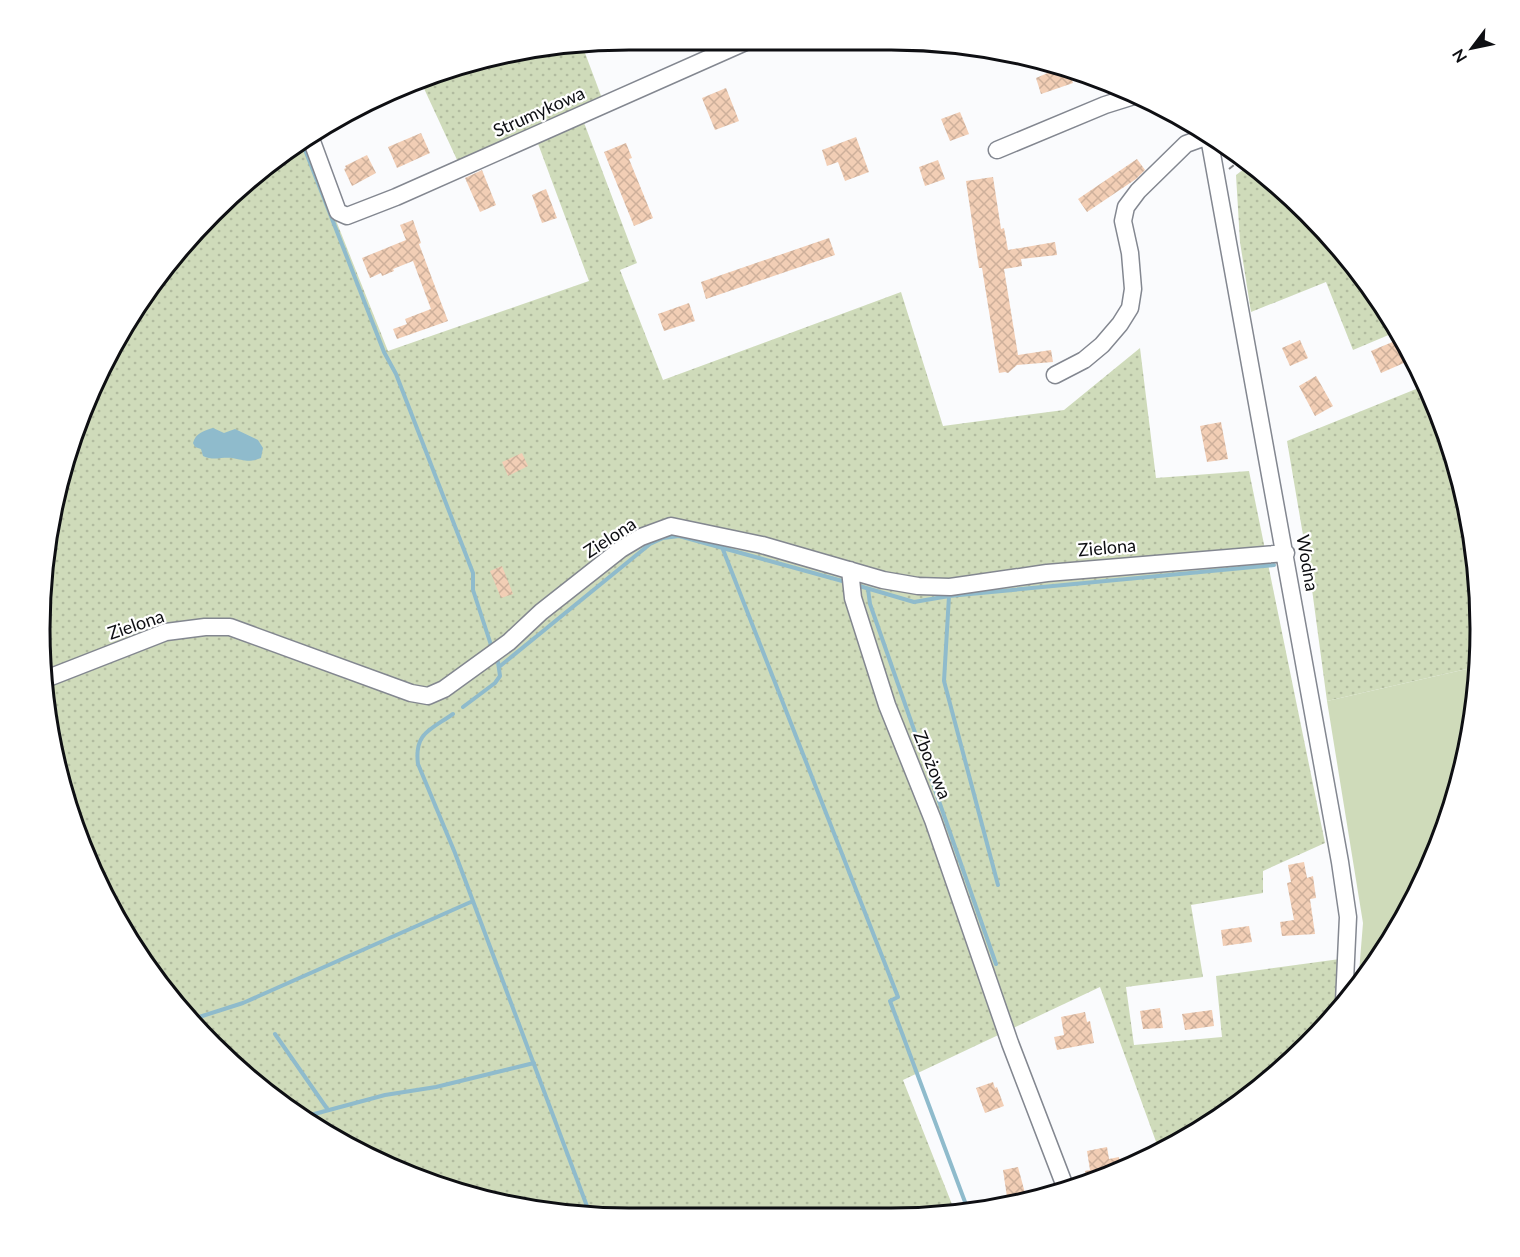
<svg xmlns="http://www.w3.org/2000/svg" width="1520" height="1257" font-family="Lato,sans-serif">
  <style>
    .green { fill: url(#green-dots) }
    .pitch { fill: #cfdbba }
    .water { fill: #8fbbcc }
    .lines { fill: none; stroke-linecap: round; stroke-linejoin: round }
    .stream { stroke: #8fbbcc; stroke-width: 4 }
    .building { fill: url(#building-cross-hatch) }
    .minor-casing { stroke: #838790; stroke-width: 19 }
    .path { stroke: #818285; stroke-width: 2; stroke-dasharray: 6 3; stroke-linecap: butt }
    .minor { stroke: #fff; stroke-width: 16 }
    .labels { text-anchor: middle; stroke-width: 4.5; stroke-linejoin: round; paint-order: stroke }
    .street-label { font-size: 18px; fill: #0e0f13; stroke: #fff }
    .rim { fill: none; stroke: #0e0f13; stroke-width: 3 }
  </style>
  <defs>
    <pattern id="green-dots" width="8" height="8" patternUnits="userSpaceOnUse" patternTransform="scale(1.5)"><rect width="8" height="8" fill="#cfdbba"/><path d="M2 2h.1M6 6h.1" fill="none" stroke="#b1bb9f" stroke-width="1.8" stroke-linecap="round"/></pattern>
    <pattern id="building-cross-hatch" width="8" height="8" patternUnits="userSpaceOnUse" patternTransform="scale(1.5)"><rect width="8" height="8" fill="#f2ceb5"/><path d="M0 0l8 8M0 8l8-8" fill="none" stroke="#ceb09b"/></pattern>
  </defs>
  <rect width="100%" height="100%" fill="#fafbfd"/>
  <path class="green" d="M 582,45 L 603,101 L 458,162 L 421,82 L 476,59 Z
    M 583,120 L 637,263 L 620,270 L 663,380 L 901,292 L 943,426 L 1064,410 L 1140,348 L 1156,478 L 1249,471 L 1325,843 L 1263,871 L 1263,893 L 1191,905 L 1203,977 L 1126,987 L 1134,1045 L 1222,1037 L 1216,976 L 1340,959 L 1336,1012 L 1309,1045 L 1219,1118 L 1159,1150 L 1100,987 L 903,1080 L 955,1212 L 874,1218 L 873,1216 L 869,1218 L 590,1217 L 439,1187 L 334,1139 L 240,1071 L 139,956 L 84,854 L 44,706 L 40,590 L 70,439 L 138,301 L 212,211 L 306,139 L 337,223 L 388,351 L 589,281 L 537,141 Z
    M 1251,164 L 1309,212 L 1382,301 L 1398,331 L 1353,350 L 1326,282 L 1251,312 L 1240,242 L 1236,175 Z
    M 1426,385 L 1436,403 L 1470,513 L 1481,628 L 1475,689 L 1471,668 L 1327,701 L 1311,582 L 1287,441 Z"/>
  <path class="pitch" d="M 1481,627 L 1470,743 L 1436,854 L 1382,956 L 1358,985 L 1363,923 L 1327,701 L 1471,668 L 1465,631 Z"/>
  <path class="water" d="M 213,428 L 224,433 L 235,429 L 258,440 L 263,448 L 261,458 C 249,463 244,460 232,458 C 221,457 213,461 203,456 L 201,449 L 195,447 L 193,443 C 196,433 203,431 213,428 Z"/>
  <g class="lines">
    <path class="stream" d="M 302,142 L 384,352 L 396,374 L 473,573 L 473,590 L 491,645
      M 722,547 L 898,997 L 890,1001 L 968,1210
      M 856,585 L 914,602 L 949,596 L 1274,565
      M 868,589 L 870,604 L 996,964
      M 949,596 L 944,681 L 998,885
      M 499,667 L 650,544 L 663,538 L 679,536 L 846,582
      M 463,707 L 495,683 L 500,676 L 498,662
      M 453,714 C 430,730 414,733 418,764 L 455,853 L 591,1217
      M 193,1019 L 243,1003 L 473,901
      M 275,1034 L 328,1110
      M 303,1117 L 385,1095 L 436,1087 L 534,1063"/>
  </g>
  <path class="building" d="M 1064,66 L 1068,67 L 1073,83 L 1041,94 L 1036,78 Z
    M 726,88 L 739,121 L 715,130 L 702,98 Z
    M 960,112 L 969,134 L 950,141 L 941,119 Z
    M 421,133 L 430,153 L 397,168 L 388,147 Z
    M 856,137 L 869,172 L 845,181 L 838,162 L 827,166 L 822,150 Z
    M 626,143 L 632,158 L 629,159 L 653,218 L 634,226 L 604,152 Z
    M 367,155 L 376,173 L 352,186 L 344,169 L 346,168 L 345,166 Z
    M 1137,159 L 1145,170 L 1136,179 L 1087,212 L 1078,199 Z
    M 938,160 L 945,179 L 925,186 L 919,167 Z
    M 482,170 L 496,205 L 480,212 L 465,178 Z
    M 993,177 L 1001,229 L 1004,228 L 1008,250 L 1055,242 L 1057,255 L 1021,259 L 1022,266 L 1004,269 L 1018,355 L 1051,350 L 1053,362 L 1017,365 L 1008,373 L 1005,372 L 999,373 L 982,268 L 979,268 L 966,181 Z
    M 546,189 L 557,218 L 542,223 L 532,195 Z
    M 413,220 L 421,243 L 419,244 L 448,321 L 397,339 L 393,329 L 407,324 L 405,319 L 431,309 L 413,261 L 393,269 L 394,271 L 382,276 L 381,273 L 370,278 L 362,258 L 406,240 L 400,225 Z
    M 829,238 L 835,255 L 706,299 L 701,282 Z
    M 689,303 L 695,321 L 664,331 L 658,314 Z
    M 1402,338 L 1413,359 L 1381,373 L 1371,351 Z
    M 1300,340 L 1308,358 L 1290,366 L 1282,348 Z
    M 1316,376 L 1333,406 L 1315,416 L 1299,386 Z
    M 1221,422 L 1228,459 L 1207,462 L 1200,426 Z
    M 522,453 L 528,466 L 508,476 L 502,462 Z
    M 502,566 L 513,594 L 501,598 L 490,571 Z
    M 1304,862 L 1307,878 L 1313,876 L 1316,898 L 1310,899 L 1315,934 L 1282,936 L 1280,922 L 1294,920 L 1287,883 L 1291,882 L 1288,865 Z
    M 1249,926 L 1252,942 L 1223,946 L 1221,930 Z
    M 1160,1008 L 1163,1028 L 1143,1029 L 1140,1011 Z
    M 1212,1010 L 1214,1026 L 1185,1030 L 1182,1014 Z
    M 1085,1012 L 1087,1022 L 1090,1021 L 1094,1043 L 1057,1050 L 1054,1037 L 1064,1035 L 1061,1017 Z
    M 993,1082 L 995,1088 L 997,1087 L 1004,1106 L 985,1113 L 976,1088 Z
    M 1107,1147 L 1109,1159 L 1119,1157 L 1121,1171 L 1087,1182 L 1085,1171 L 1090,1170 L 1087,1151 Z
    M 1018,1167 L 1025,1193 L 1007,1197 L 1003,1170 Z"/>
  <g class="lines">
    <defs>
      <path id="minor" d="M 1208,132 L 1340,862 L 1348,917 L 1344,1002
        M 310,136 L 338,212 L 347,216 L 396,197 L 750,40
        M 997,150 L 1105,105 L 1137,95
        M 1055,375 L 1084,360 L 1102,345 L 1120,324 L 1130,308 L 1133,289 L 1130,253 L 1123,221 L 1126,207 L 1138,191 L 1186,144 L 1208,136
        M 850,570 L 853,598 L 887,705 L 933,820 L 1010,1043 L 1066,1189
        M 43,680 L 166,632 L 205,627 L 230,627 L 411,693 L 428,696 L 444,689 L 509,642 L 541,612 L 621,549 L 641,537 L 671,526 L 762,545 L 883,580 L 918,586 L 950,587 L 1047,573 L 1286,553"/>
    </defs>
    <use href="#minor" class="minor-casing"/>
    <path class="path" d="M 1229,169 L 1243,158"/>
    <use href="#minor" class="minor"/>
  </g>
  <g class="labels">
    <g class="street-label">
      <text transform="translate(539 112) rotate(-24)" y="6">Strumykowa</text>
      <text transform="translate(610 538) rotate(-33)" y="6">Zielona</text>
      <text transform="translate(1107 548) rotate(-5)" y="6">Zielona</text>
      <text transform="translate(1307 563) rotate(80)" y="6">Wodna</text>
      <text transform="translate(136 625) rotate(-19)" y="6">Zielona</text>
      <text transform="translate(932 765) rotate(68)" y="6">Zbożowa</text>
    </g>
  </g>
  <path d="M0 0H1520V1257H0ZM629 50H891A579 579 0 0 1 1470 629V629A579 579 0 0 1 891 1208H629A579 579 0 0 1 50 629V629A579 579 0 0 1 629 50Z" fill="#fff" fill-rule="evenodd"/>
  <path class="rim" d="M629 50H891A579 579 0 0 1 1470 629V629A579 579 0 0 1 891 1208H629A579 579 0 0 1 50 629V629A579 579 0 0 1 629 50Z"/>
  <g transform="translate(1472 48) rotate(238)" stroke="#ffffff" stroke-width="4.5" paint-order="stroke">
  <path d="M0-4.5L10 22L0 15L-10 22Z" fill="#0e0f13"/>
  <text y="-9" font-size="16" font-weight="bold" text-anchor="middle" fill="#0e0f13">N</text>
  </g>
</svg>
